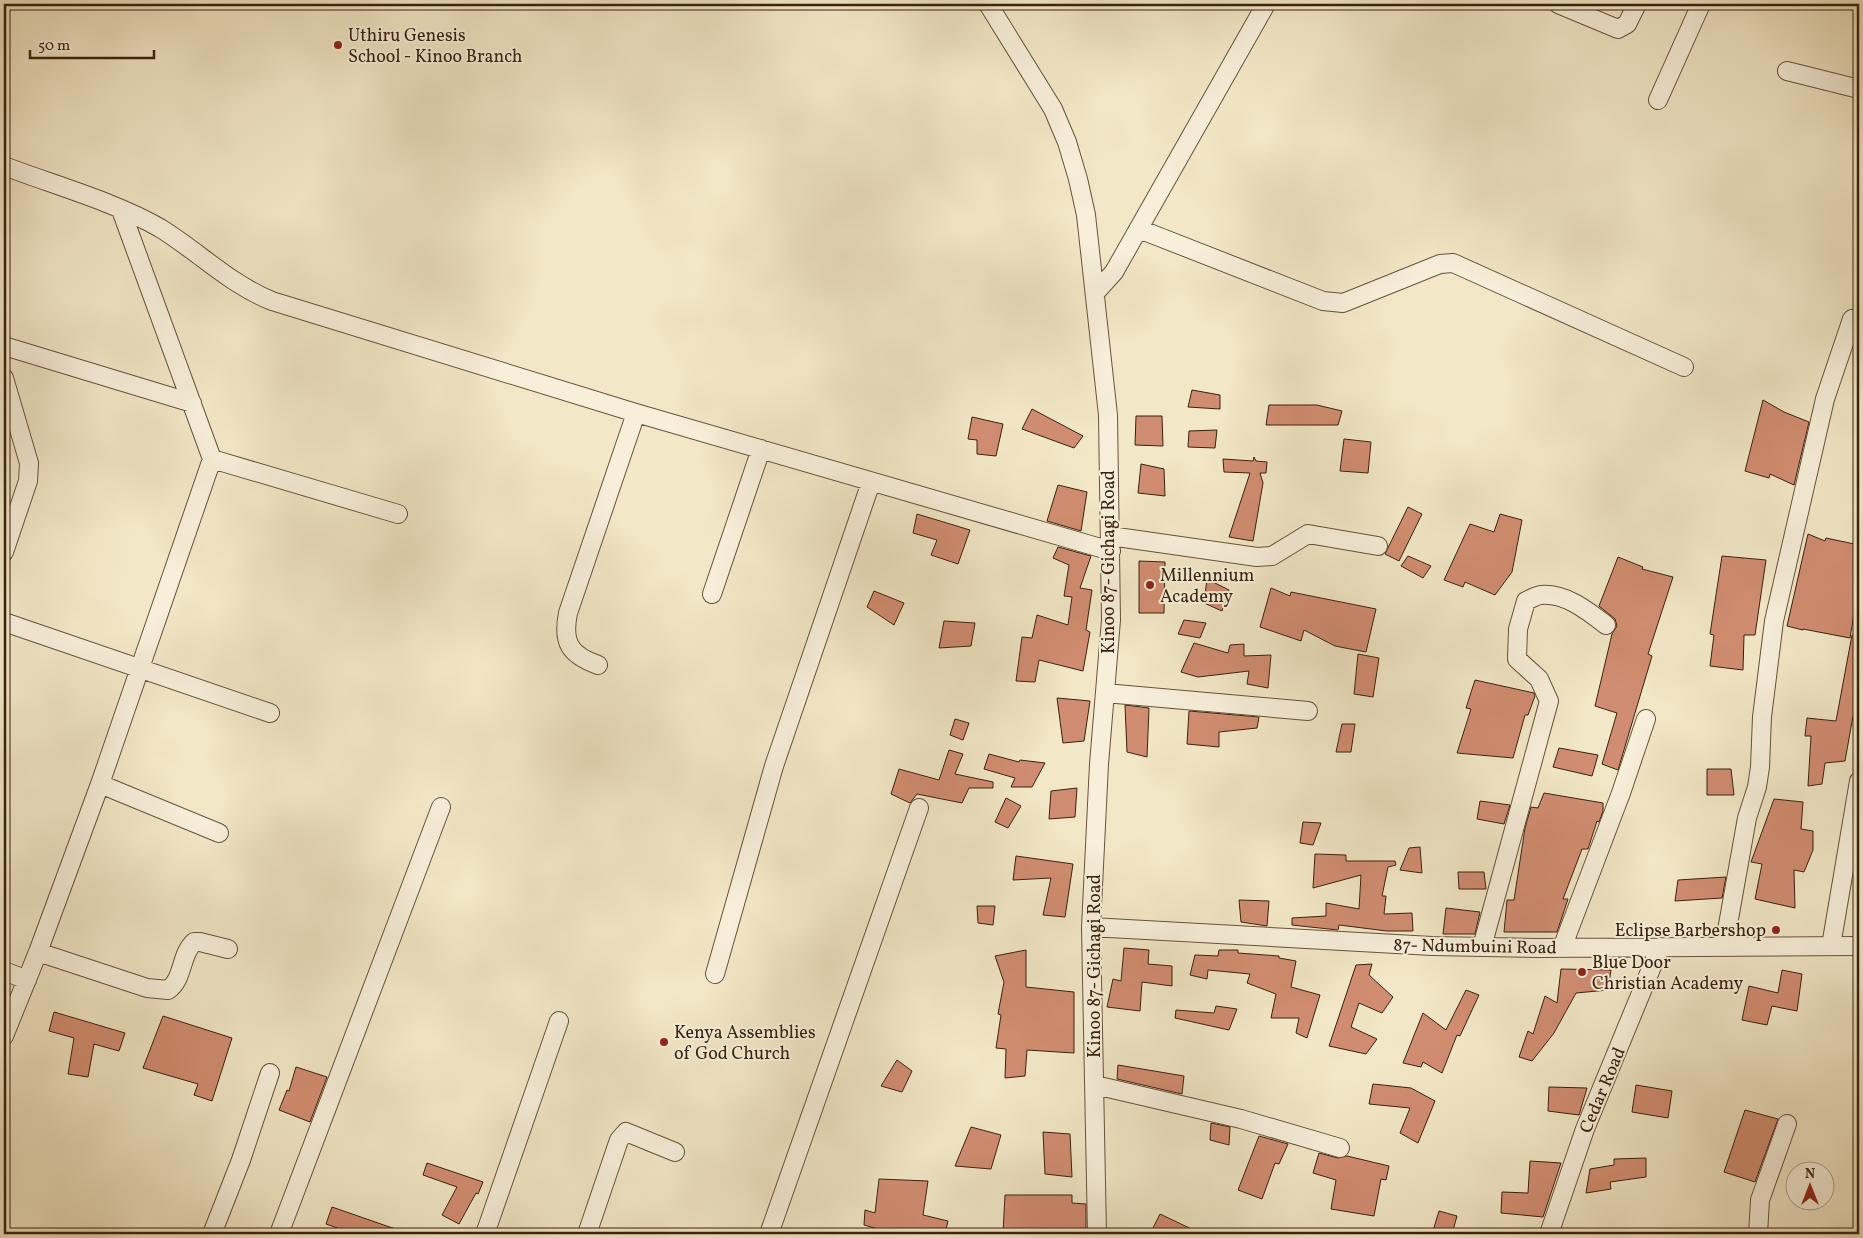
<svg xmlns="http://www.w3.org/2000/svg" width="1863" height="1238" font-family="Vollkorn,serif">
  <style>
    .building { fill: #d18d71; stroke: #3b210f }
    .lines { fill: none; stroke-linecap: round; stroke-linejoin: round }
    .street-casing { stroke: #69523d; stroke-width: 20 }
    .street { stroke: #f7efda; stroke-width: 18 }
    .poi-dot { fill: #8f2418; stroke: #f7efda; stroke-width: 2 }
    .labels { text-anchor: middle; stroke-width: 4; stroke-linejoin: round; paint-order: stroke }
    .poi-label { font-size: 18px; fill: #3b210f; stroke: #f7efda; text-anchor: start }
    .street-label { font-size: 18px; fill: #3b210f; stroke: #f7efda }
  </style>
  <rect width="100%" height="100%" fill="#f2e7c6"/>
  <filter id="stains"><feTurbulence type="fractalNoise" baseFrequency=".004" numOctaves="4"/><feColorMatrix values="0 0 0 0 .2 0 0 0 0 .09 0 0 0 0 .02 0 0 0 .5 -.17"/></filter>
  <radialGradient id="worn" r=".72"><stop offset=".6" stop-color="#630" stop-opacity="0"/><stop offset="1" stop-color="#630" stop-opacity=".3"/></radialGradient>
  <path class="building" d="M 1192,390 L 1220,395 L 1220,409 L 1188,407 Z
    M 1763,400 L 1784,412 L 1809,422 L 1794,485 L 1770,474 L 1769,478 L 1745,471 Z
    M 1269,405 L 1317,405 L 1342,411 L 1338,425 L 1266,425 Z
    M 1032,409 L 1083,436 L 1074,448 L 1022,429 Z
    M 1136,416 L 1162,416 L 1163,446 L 1135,445 Z
    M 972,417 L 1003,424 L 996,456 L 977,454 L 977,440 L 968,439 Z
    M 1217,430 L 1215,448 L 1188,447 L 1189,431 Z
    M 1344,439 L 1371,442 L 1368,473 L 1340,471 Z
    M 1254,457 L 1256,461 L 1267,462 L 1266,473 L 1260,473 L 1263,483 L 1253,541 L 1229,537 L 1250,473 L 1224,472 L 1223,459 L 1253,461 Z
    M 1141,464 L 1164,469 L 1165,496 L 1138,493 Z
    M 1058,485 L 1087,492 L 1081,531 L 1047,521 Z
    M 1408,507 L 1422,514 L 1399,561 L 1385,554 Z
    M 917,514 L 970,530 L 958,564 L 931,555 L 937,540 L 913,533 Z
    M 1500,514 L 1522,520 L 1512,572 L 1495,595 L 1465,582 L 1463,587 L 1444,580 L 1470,524 L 1494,532 Z
    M 1808,534 L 1825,541 L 1826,538 L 1859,545 L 1859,595 L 1857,595 L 1850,638 L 1803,629 L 1803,630 L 1787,626 Z
    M 1058,547 L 1091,556 L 1080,588 L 1092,590 L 1086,630 L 1090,632 L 1083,671 L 1039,660 L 1035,682 L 1016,681 L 1022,637 L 1032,638 L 1037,615 L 1068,625 L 1072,597 L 1064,596 L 1069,565 L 1053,558 Z
    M 1408,556 L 1431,566 L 1423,578 L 1401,566 Z
    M 1722,556 L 1766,560 L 1755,635 L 1744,635 L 1743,670 L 1710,666 L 1714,635 L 1710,634 Z
    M 1618,557 L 1643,567 L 1642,569 L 1673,577 L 1648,654 L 1652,656 L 1618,770 L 1602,764 L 1617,713 L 1595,706 L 1612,634 L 1617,626 L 1615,619 L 1599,606 Z
    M 1139,561 L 1165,562 L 1164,613 L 1139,613 Z
    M 1207,579 L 1229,590 L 1222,611 L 1204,603 Z
    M 1271,588 L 1290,596 L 1291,592 L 1376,609 L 1366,652 L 1335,646 L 1304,630 L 1301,641 L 1260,627 Z
    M 874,591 L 904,603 L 894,625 L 867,607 Z
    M 1184,620 L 1206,623 L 1200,638 L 1178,634 Z
    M 944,621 L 975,623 L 971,646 L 939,648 Z
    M 1852,635 L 1859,635 L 1859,717 L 1853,716 L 1845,761 L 1825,763 L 1822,784 L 1808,786 L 1811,736 L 1805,736 L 1807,718 L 1836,721 Z
    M 1194,643 L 1228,653 L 1230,645 L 1244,644 L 1244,656 L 1271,655 L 1268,688 L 1247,684 L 1249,671 L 1198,677 L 1181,672 Z
    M 1358,654 L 1379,658 L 1373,697 L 1354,694 Z
    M 1475,680 L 1534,693 L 1535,696 L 1528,715 L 1525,715 L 1513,758 L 1457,753 L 1471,709 L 1466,708 Z
    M 1057,698 L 1090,701 L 1084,741 L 1063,743 Z
    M 1125,705 L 1149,708 L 1147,757 L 1127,752 Z
    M 1189,711 L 1259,717 L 1257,728 L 1219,732 L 1219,747 L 1187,744 Z
    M 955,719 L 969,723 L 963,740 L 950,735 Z
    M 1342,724 L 1355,724 L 1351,752 L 1336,752 Z
    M 1559,748 L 1598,755 L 1592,776 L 1553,767 Z
    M 949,750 L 963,754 L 955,774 L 993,782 L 993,788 L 969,788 L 962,803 L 917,794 L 910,803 L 891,794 L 899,769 L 939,780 Z
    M 989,754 L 1019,762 L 1020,760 L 1045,763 L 1032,787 L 1011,787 L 1015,778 L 984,769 Z
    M 1707,769 L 1731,769 L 1734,795 L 1707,795 Z
    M 1077,788 L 1075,817 L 1049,819 L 1051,791 Z
    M 1544,793 L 1603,803 L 1603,811 L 1599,822 L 1597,821 L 1588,849 L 1582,849 L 1563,899 L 1568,899 L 1557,932 L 1504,932 L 1507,900 L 1514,900 L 1525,828 L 1531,807 L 1538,808 Z
    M 1006,798 L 1021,806 L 1008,828 L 995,822 Z
    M 1774,799 L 1803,802 L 1801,829 L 1813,831 L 1813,850 L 1804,872 L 1794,870 L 1795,908 L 1755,899 L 1762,864 L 1751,862 Z
    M 1480,801 L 1510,805 L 1504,824 L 1477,819 Z
    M 1303,822 L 1321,823 L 1313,845 L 1300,843 Z
    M 1420,847 L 1422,873 L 1400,870 L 1409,848 Z
    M 1315,854 L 1346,855 L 1346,861 L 1395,861 L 1396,865 L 1388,867 L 1382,896 L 1386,896 L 1384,914 L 1412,913 L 1413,931 L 1387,931 L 1339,925 L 1338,930 L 1292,925 L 1292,918 L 1326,916 L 1326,903 L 1359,909 L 1361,875 L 1313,888 Z
    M 1016,856 L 1073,864 L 1065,917 L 1043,915 L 1051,878 L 1013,880 Z
    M 1458,872 L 1484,872 L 1486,889 L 1459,889 Z
    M 1726,877 L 1722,898 L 1675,901 L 1678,880 Z
    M 1239,900 L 1269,901 L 1267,926 L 1241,922 Z
    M 977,906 L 995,906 L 993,925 L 978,923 Z
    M 1446,908 L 1480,912 L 1475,934 L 1443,934 Z
    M 1124,948 L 1149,950 L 1148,964 L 1172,966 L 1172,986 L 1142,982 L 1140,1011 L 1107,1007 L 1113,979 L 1121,981 Z
    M 1026,950 L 1026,987 L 1074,992 L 1074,1053 L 1027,1050 L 1025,1076 L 1005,1078 L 1006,1049 L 996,1048 L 1001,1015 L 998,1014 L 1004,982 L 995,956 Z
    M 1219,950 L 1238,950 L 1238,953 L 1279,956 L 1279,958 L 1296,961 L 1291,987 L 1320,995 L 1307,1038 L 1296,1033 L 1299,1018 L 1271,1018 L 1276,994 L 1247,983 L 1250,974 L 1208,970 L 1207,979 L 1190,975 L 1195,955 L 1218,956 Z
    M 1372,964 L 1369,975 L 1393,997 L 1382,1013 L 1359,1003 L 1351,1027 L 1377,1039 L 1366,1054 L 1329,1046 L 1356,965 Z
    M 1561,969 L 1611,970 L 1608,990 L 1576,993 L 1554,1033 L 1532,1061 L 1519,1057 L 1528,1031 L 1533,1034 L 1545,996 L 1557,1003 Z
    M 1782,970 L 1802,974 L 1797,1011 L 1772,1006 L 1767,1025 L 1742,1020 L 1749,986 L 1778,993 Z
    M 1466,990 L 1479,995 L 1460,1036 L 1457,1035 L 1442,1073 L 1423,1062 L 1421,1067 L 1403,1063 L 1423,1013 L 1446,1030 Z
    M 1216,1006 L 1237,1009 L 1229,1030 L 1175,1018 L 1176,1010 L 1214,1013 Z
    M 54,1012 L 125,1033 L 119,1051 L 94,1044 L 88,1077 L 68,1074 L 74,1038 L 49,1031 Z
    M 163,1016 L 232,1038 L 212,1101 L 194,1095 L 198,1084 L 143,1068 Z
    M 897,1060 L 912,1071 L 902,1092 L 881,1086 Z
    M 1118,1065 L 1184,1076 L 1182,1094 L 1117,1079 Z
    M 296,1067 L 327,1077 L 310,1122 L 279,1110 L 287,1090 L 289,1091 Z
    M 1373,1084 L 1411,1088 L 1435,1101 L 1418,1143 L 1400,1133 L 1410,1108 L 1369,1104 Z
    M 1636,1085 L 1672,1091 L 1668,1118 L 1632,1112 Z
    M 1549,1087 L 1587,1088 L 1579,1115 L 1548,1111 Z
    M 1745,1110 L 1778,1119 L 1755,1182 L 1724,1172 Z
    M 1211,1123 L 1230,1127 L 1229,1145 L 1210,1140 Z
    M 971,1127 L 1001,1135 L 991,1169 L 955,1166 Z
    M 1043,1132 L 1070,1134 L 1072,1177 L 1045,1174 Z
    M 1259,1136 L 1288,1144 L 1279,1164 L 1275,1163 L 1262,1199 L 1238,1190 Z
    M 1319,1153 L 1338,1158 L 1347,1156 L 1389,1166 L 1386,1180 L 1381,1179 L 1374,1216 L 1331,1209 L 1336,1180 L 1313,1173 Z
    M 1646,1158 L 1646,1177 L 1610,1182 L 1611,1189 L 1586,1193 L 1590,1169 L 1614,1165 L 1614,1159 Z
    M 1530,1161 L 1561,1163 L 1543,1217 L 1501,1213 L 1502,1192 L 1528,1193 Z
    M 427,1163 L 483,1182 L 478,1194 L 476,1193 L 459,1224 L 442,1215 L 457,1187 L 423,1175 Z
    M 879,1179 L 928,1181 L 923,1215 L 948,1221 L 945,1234 L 895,1234 L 864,1225 L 865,1210 L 875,1213 Z
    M 1005,1195 L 1072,1195 L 1072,1203 L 1086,1204 L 1086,1234 L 1003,1233 Z
    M 332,1207 L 404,1232 L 404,1234 L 354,1234 L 326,1224 Z
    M 1439,1211 L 1457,1216 L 1452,1234 L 1432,1234 Z
    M 1160,1214 L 1202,1234 L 1150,1234 Z"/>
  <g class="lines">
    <defs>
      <path id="street" d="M 988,4 L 1053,109 L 1067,142 L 1078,179 L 1086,215 L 1108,415 L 1111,620 L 1099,764 L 1091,927 L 1097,1234
        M 1558,4 L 1618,29 L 1627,24 L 1637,4
        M 1787,71 L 1859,89
        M 1658,100 L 1701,4
        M 4,166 C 54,185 115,202 160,228 C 199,252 228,283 272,301 L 636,413 L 1111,551
        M 1139,229 L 1323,301 L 1343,303 L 1440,264 L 1453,263 L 1684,367
        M 1095,293 L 1114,272 L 1266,4
        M 4,346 L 192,403
        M 4,378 L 29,463 L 28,481 L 4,552
        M 212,459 L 398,514
        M 1110,536 L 1257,557 L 1272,556 L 1308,534 L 1378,546
        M 712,594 L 761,449
        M 4,622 L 270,713
        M 598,665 C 570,655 562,643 568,613 L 636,413
        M 1105,693 L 1308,711
        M 100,784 L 219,833
        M 1091,927 L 1432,946 L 1538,948 L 1859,946
        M 1831,946 L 1859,781
        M 1482,947 L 1549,701 L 1539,679 L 1517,659 L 1518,629 L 1526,601 C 1531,599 1537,595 1541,595 C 1566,593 1588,611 1606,625
        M 1724,947 L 1747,818 L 1757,787 L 1760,767 L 1762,717 L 1774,621 L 1825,399 L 1852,319
        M 1562,948 L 1621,793 L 1646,719
        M 38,952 L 147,988 L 168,990 C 184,979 180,955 194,942 L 200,942 L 228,949
        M 4,971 L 27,980
        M 715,974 L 774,766 L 871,482
        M 4,1036 L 38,952 L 100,784 L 212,459 L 121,210
        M 1095,1085 L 1241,1119 L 1340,1148
        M 212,1234 L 241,1160 L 270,1073
        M 279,1234 L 441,807
        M 485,1234 L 559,1021
        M 587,1234 L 619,1140 L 626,1132 L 675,1152
        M 769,1234 L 919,808
        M 1549,1234 L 1585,1129 L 1660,947
        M 1758,1234 L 1760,1200 L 1787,1124"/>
    </defs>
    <use href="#street" class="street-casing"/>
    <use href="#street" class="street"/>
  </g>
  <g class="poi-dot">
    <circle cx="338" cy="45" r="5"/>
    <circle cx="1150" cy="585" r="5"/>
    <circle cx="1776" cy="930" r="5"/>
    <circle cx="1582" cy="972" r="5"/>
    <circle cx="664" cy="1042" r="5"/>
  </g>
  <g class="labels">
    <g class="poi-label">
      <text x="348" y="41">Uthiru Genesis<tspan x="348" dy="21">School - Kinoo Branch</tspan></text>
      <text x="1160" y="581">Millennium<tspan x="1160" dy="21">Academy</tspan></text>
      <text x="1766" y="936" text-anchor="end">Eclipse Barbershop</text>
      <text x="1592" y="968">Blue Door<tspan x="1592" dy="21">Christian Academy</tspan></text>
      <text x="674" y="1038">Kenya Assemblies<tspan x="674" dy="21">of God Church</tspan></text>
    </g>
    <g class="street-label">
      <text transform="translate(1108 562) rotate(-90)" y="6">Kinoo 87- Gichagi Road</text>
      <text transform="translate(1475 946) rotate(1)" y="6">87- Ndumbuini Road</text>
      <text transform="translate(1094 966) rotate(-90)" y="6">Kinoo 87- Gichagi Road</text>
      <text transform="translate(1602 1090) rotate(-67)" y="6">Cedar Road</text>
    </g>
  </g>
  <rect width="1863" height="1238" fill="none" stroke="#f2e7c6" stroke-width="20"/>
  <rect x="5" y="5" width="1853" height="1228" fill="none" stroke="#3b210f" stroke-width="2.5"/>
  <rect x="10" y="10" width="1843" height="1218" fill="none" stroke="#3b210f"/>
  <g transform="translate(1810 1186)"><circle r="24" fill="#f7efda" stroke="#ac9d89"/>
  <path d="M0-4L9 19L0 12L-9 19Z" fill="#8f2418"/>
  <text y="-8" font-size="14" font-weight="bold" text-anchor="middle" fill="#3b210f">N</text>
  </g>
  <path d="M30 50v8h124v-8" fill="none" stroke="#3b210f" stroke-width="2.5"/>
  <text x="38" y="50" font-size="15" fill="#3b210f" stroke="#f7efda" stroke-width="4" paint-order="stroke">50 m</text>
  <rect width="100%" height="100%" filter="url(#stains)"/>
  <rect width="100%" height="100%" fill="url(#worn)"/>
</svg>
